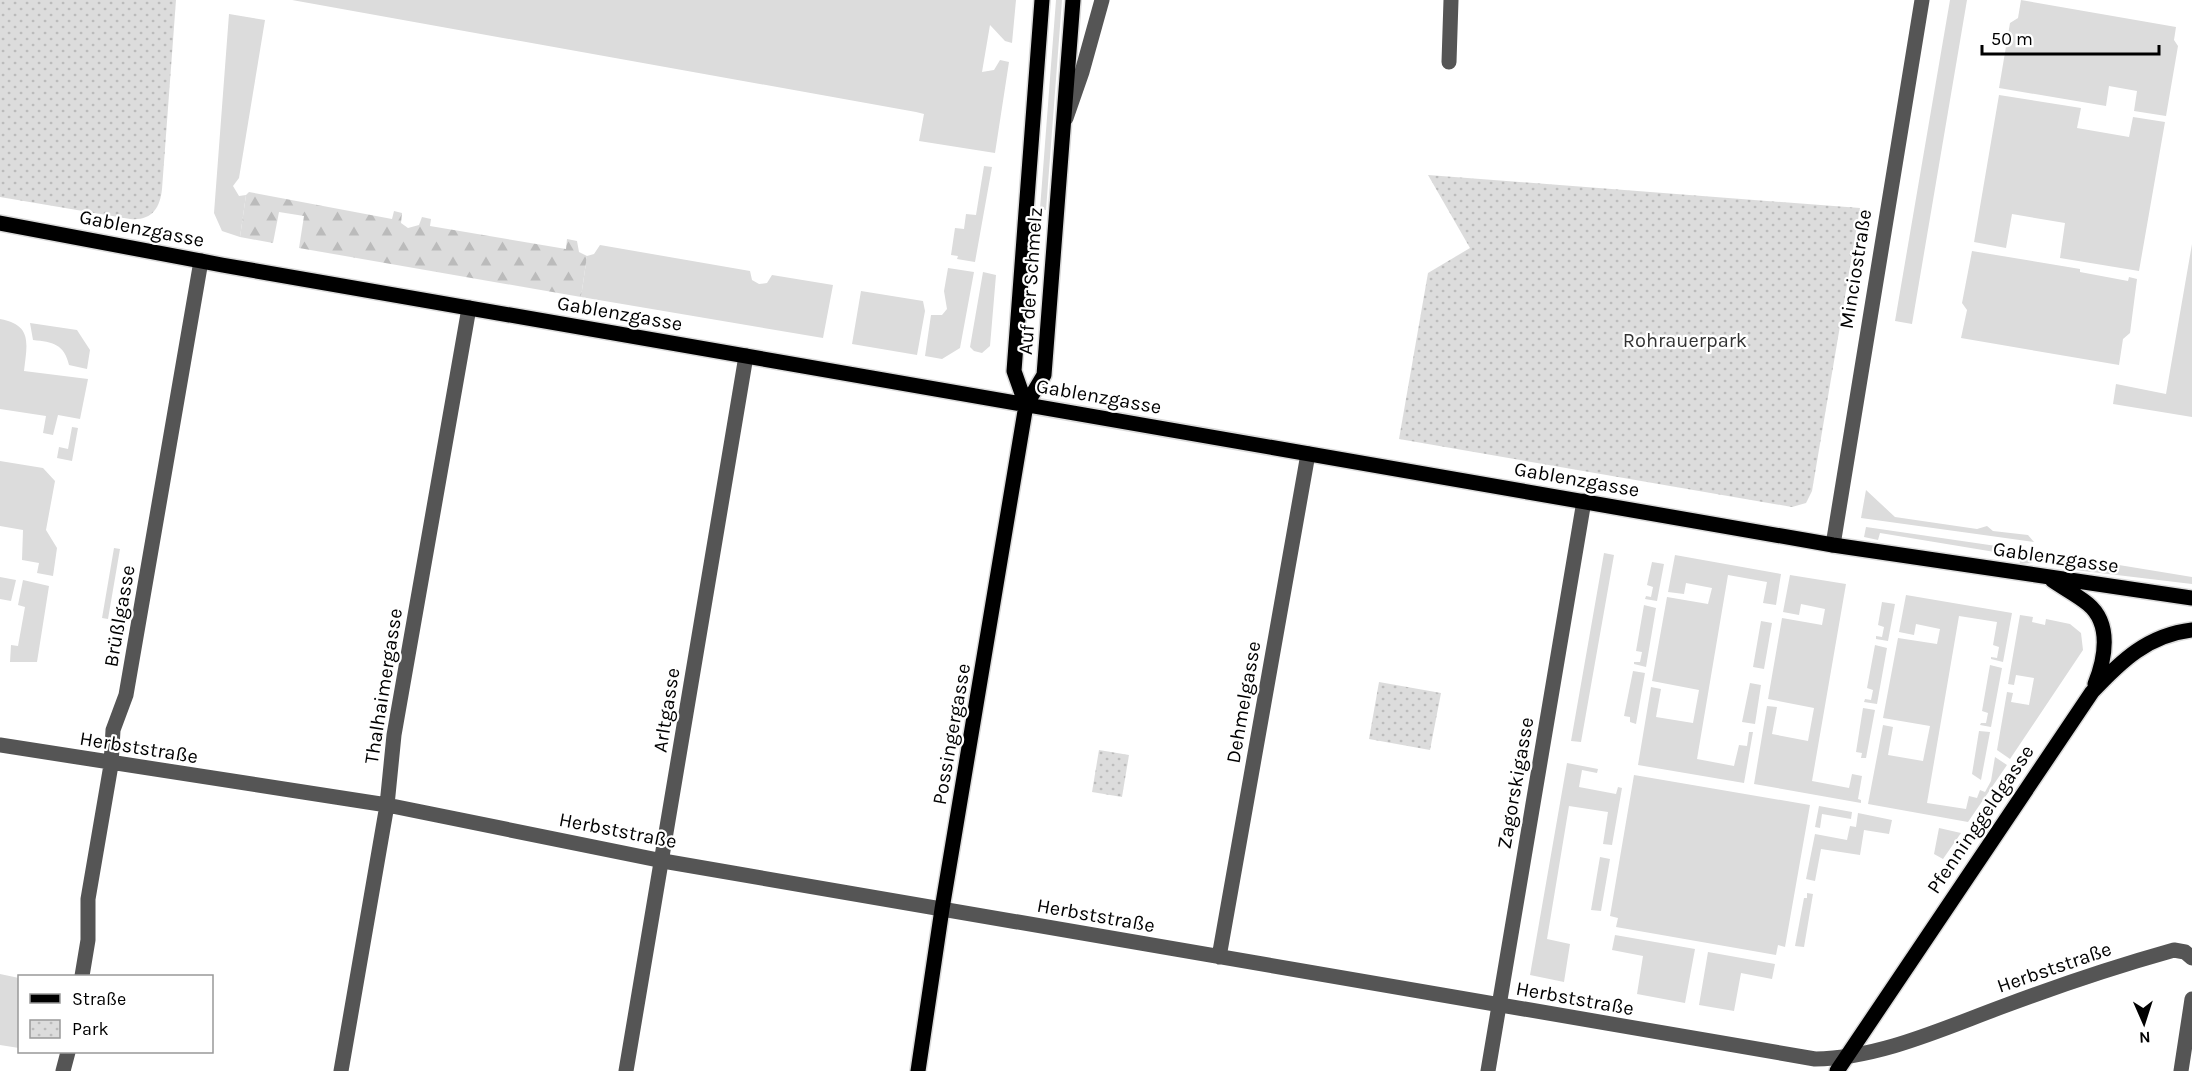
<svg xmlns="http://www.w3.org/2000/svg" width="2192" height="1071" font-family="Karla,sans-serif">
  <style>
    .grass { fill: #dcdcdc }
    .forest { fill: url(#forest-firs) }
    .park { fill: url(#park-dots) }
    .lines { fill: none; stroke-linecap: round; stroke-linejoin: round }
    .major-casing { stroke: #dbdbdb; stroke-width: 18 }
    .minor { stroke: #555; stroke-width: 15 }
    .major { stroke: #000; stroke-width: 15 }
    .labels { text-anchor: middle; stroke-width: 4.5; stroke-linejoin: round; paint-order: stroke }
    .street-label { font-size: 20px; fill: #000; stroke: #fff }
    .park-label { font-size: 20px; fill: #333; stroke: #fff }
  </style>
  <defs>
    <pattern id="forest-firs" width="22" height="20" patternUnits="userSpaceOnUse" patternTransform="scale(1.5)"><rect width="22" height="20" fill="#dcdcdc"/><path d="M5 1l3.5 6h-7zM16 11l3.5 6h-7z" fill="#bbb"/></pattern>
    <pattern id="park-dots" width="8" height="8" patternUnits="userSpaceOnUse" patternTransform="scale(1.5)"><rect width="8" height="8" fill="#dcdcdc"/><path d="M2 2h.1M6 6h.1" fill="none" stroke="#bbb" stroke-width="1.8" stroke-linecap="round"/></pattern>
  </defs>
  <rect width="100%" height="100%" fill="#fff"/>
  <path class="grass" d="M 292,0 L 1016,0 L 1012,43 L 1005,41 L 990,25 L 982,72 L 994,70 L 1000,60 L 1009,62 L 995,153 L 919,141 L 924,114 L 916,112 Z
    M 1056,0 L 1062,0 L 1046,210 L 1040,209 Z
    M 1950,0 L 1967,0 L 1912,324 L 1895,321 Z
    M 2021,0 L 2176,27 L 2174,40 L 2178,46 L 2166,116 L 2134,111 L 2137,91 L 2109,86 L 2106,106 L 1999,88 L 2010,23 L 2018,18 Z
    M 229,14 L 265,20 L 239,178 L 233,186 L 239,196 L 246,195 L 240,237 L 222,231 L 214,213 Z
    M 1999,95 L 2081,108 L 2077,128 L 2129,137 L 2133,117 L 2165,122 L 2139,271 L 2060,258 L 2065,223 L 2012,214 L 2006,248 L 1974,242 Z
    M 984,166 L 992,167 L 975,262 L 957,259 L 958,256 L 951,255 L 955,228 L 964,229 L 966,214 L 976,215 Z
    M 2192,244 L 2192,417 L 2113,404 L 2116,384 L 2166,394 Z
    M 600,245 L 750,271 L 752,280 L 759,284 L 767,283 L 772,275 L 833,285 L 823,338 L 581,297 L 587,256 L 594,254 Z
    M 1972,251 L 2080,269 L 2080,272 L 2128,281 L 2129,277 L 2137,279 L 2130,333 L 2123,339 L 2119,365 L 1961,338 L 1967,310 L 1962,303 Z
    M 948,268 L 974,272 L 960,348 L 942,359 L 925,356 L 931,315 L 942,315 L 947,309 L 944,291 Z
    M 983,272 L 996,275 L 990,346 L 982,353 L 974,351 L 970,347 Z
    M 861,291 L 923,301 L 925,311 L 917,355 L 852,344 Z
    M 0,319 C 33,325 27,344 24,371 L 88,379 L 80,419 L 58,415 L 53,435 L 43,433 L 46,416 L 0,409 Z
    M 30,323 L 77,330 L 90,350 L 87,369 L 69,365 C 64,344 53,342 33,340 Z
    M 72,427 L 78,428 L 72,461 L 57,458 L 59,447 L 68,449 Z
    M 0,461 L 43,468 L 55,481 L 46,530 L 57,548 L 53,576 L 37,573 L 39,563 L 22,560 L 23,530 L 0,526 Z
    M 1866,490 L 1895,517 L 1977,529 L 1987,526 L 1993,531 L 2028,535 L 2034,542 L 1861,518 Z
    M 1866,527 L 2037,552 L 2032,563 L 2020,564 L 2019,556 L 1880,533 L 1878,540 L 1864,537 Z
    M 114,548 L 120,549 L 108,619 L 102,618 Z
    M 1604,553 L 1614,555 L 1581,742 L 1571,741 Z
    M 1675,555 L 1781,574 L 1776,605 L 1763,603 L 1767,582 L 1728,575 L 1697,759 L 1734,766 L 1739,745 L 1747,746 L 1749,732 L 1753,732 L 1744,783 L 1638,765 L 1651,687 L 1661,689 L 1656,717 L 1693,723 L 1699,690 L 1652,681 L 1667,597 L 1708,604 L 1712,588 L 1686,583 L 1684,594 L 1668,592 Z
    M 2058,555 L 2192,577 L 2192,584 L 2075,570 L 2066,567 Z
    M 1652,562 L 1664,564 L 1657,601 L 1645,599 L 1646,596 L 1651,597 L 1653,587 L 1647,585 Z
    M 1790,575 L 1846,584 L 1812,781 L 1849,788 L 1852,774 L 1862,776 L 1858,799 L 1861,800 L 1861,803 L 1754,784 L 1767,706 L 1777,707 L 1772,734 L 1808,741 L 1814,708 L 1768,699 L 1782,618 L 1822,625 L 1825,609 L 1801,604 L 1799,615 L 1783,612 Z
    M 0,577 L 16,580 L 11,601 L 0,599 Z
    M 23,580 L 49,586 L 37,662 L 10,662 L 11,645 L 18,646 L 25,607 L 18,605 Z
    M 1906,595 L 2012,613 L 2003,662 L 1991,659 L 1991,657 L 1997,658 L 1999,647 L 1993,645 L 1997,622 L 1959,616 L 1927,803 L 1966,809 L 1969,796 L 1977,798 L 1980,790 L 1985,792 L 1991,781 L 1995,757 L 2007,765 L 1968,822 L 1868,804 L 1883,725 L 1893,727 L 1888,755 L 1923,761 L 1930,726 L 1883,718 L 1898,638 L 1937,644 L 1940,629 L 1916,624 L 1914,635 L 1899,632 Z
    M 1882,602 L 1895,604 L 1888,641 L 1876,639 L 1876,636 L 1882,637 L 1884,627 L 1878,625 Z
    M 1644,605 L 1656,608 L 1646,667 L 1634,664 L 1634,662 L 1640,662 L 1642,652 L 1636,651 Z
    M 2020,615 L 2033,617 L 2032,622 L 2045,625 L 2046,619 L 2070,624 L 2081,633 L 2083,650 L 2010,759 L 1997,750 L 2007,692 L 2013,693 L 2011,702 L 2029,705 L 2034,678 L 2016,675 L 2014,685 L 2008,684 Z
    M 1761,621 L 1772,623 L 1764,669 L 1753,667 Z
    M 1875,645 L 1887,648 L 1877,704 L 1864,702 L 1865,699 L 1871,700 L 1873,690 L 1867,688 Z
    M 1990,665 L 2002,668 L 1991,727 L 1980,725 L 1981,723 L 1986,723 L 1988,713 L 1982,711 Z
    M 1633,671 L 1645,673 L 1636,724 L 1630,722 L 1630,717 L 1624,716 Z
    M 1750,683 L 1761,685 L 1755,724 L 1742,722 Z
    M 1863,708 L 1875,710 L 1866,758 L 1861,758 L 1862,753 L 1856,752 Z
    M 1979,731 L 1990,732 L 1981,780 L 1972,774 Z
    M 1567,763 L 1598,769 L 1597,773 L 1582,770 L 1579,787 L 1616,794 L 1618,787 L 1622,788 L 1612,845 L 1603,844 L 1608,812 L 1569,806 L 1547,939 L 1570,944 L 1564,982 L 1530,975 Z
    M 1634,775 L 1810,805 L 1785,947 L 1778,945 L 1776,955 L 1616,927 L 1618,918 L 1610,916 Z
    M 1819,806 L 1852,812 L 1851,819 L 1822,814 L 1820,828 L 1815,827 Z
    M 1858,813 L 1892,820 L 1889,834 L 1864,830 L 1860,855 L 1821,849 L 1815,881 L 1806,879 L 1815,834 L 1847,840 L 1850,826 L 1856,827 Z
    M 1939,828 L 1961,833 L 1943,859 L 1934,854 Z
    M 1600,857 L 1610,859 L 1601,911 L 1591,910 Z
    M 1807,893 L 1813,894 L 1804,947 L 1795,946 L 1804,898 L 1807,898 Z
    M 1615,935 L 1695,949 L 1685,1003 L 1637,994 L 1643,956 L 1612,950 Z
    M 1708,952 L 1775,964 L 1772,979 L 1741,973 L 1734,1011 L 1699,1005 Z
    M 0,974 L 19,978 L 19,1048 L 0,1045 Z"/>
  <path class="forest" d="M 249,192 L 392,219 L 394,211 L 402,213 L 401,223 L 408,228 L 419,225 L 422,217 L 431,219 L 430,226 L 566,249 L 567,239 L 577,241 L 579,252 L 587,256 L 581,297 L 299,248 L 304,216 L 279,212 L 273,243 L 240,237 L 246,195 Z"/>
  <path class="park" d="M 0,0 L 176,0 L 162,189 C 160,209 151,221 130,219 L 0,197 Z
    M 1428,175 L 1860,208 L 1812,491 L 1806,503 L 1792,507 L 1399,439 L 1428,273 L 1470,248 Z
    M 1379,682 L 1441,693 L 1430,750 L 1369,739 Z
    M 1099,750 L 1129,755 L 1122,797 L 1092,792 Z"/>
  <g class="lines">
    <defs>
      <path id="major" d="M 0,223 L 222,265 L 1833,545 L 2192,598
        M 1026,405 L 1014,371 L 1042,0
        M 2052,580 C 2063,588 2077,595 2088,604 C 2112,624 2105,659 2095,684
        M 918,1071 L 942,909 L 1026,405 L 1044,375 L 1073,0
        M 1837,1071 L 2092,692 C 2121,661 2148,635 2192,630"/>
    </defs>
    <use href="#major" class="major-casing"/>
    <path class="minor" d="M 1449,62 L 1451,0
      M 1066,118 L 1082,72 L 1102,0
      M 1833,545 L 1922,0
      M 0,745 L 387,805 L 663,861 L 1815,1059 C 1880,1058 1944,1028 2004,1006 C 2060,985 2117,966 2174,950 L 2185,952 L 2192,958
      M 1219,957 L 1308,454
      M 82,976 L 88,940 L 88,899 L 111,765 L 113,730 L 126,695 L 201,261
      M 63,1071 L 68,1052
      M 341,1071 L 387,805 L 394,735 L 469,308
      M 626,1071 L 746,356
      M 1488,1071 L 1584,501
      M 2181,1071 L 2192,999"/>
    <use href="#major" class="major"/>
  </g>
  <g class="labels">
    <g class="street-label">
      <text transform="translate(142 228) rotate(11)" y="7">Gablenzgasse</text>
      <text transform="translate(1855 269) rotate(-81)" y="7">Minciostraße</text>
      <text transform="translate(1030 281) rotate(-86)" y="7">Auf der Schmelz</text>
      <text transform="translate(620 313) rotate(10)" y="7">Gablenzgasse</text>
      <text transform="translate(1099 396) rotate(10)" y="7">Gablenzgasse</text>
      <text transform="translate(1577 479) rotate(10)" y="7">Gablenzgasse</text>
      <text transform="translate(2056 557) rotate(8)" y="7">Gablenzgasse</text>
      <text transform="translate(119 616) rotate(-80)" y="7">Brüßlgasse</text>
      <text transform="translate(383 686) rotate(-81)" y="7">Thalhaimergasse</text>
      <text transform="translate(1243 702) rotate(-80)" y="7">Dehmelgasse</text>
      <text transform="translate(666 710) rotate(-81)" y="7">Arltgasse</text>
      <text transform="translate(951 734) rotate(-80)" y="7">Possingergasse</text>
      <text transform="translate(139 747) rotate(9)" y="7">Herbststraße</text>
      <text transform="translate(1515 783) rotate(-80)" y="7">Zagorskigasse</text>
      <text transform="translate(1980 819) rotate(-56)" y="7">Pfenninggeldgasse</text>
      <text transform="translate(618 830) rotate(11)" y="7">Herbststraße</text>
      <text transform="translate(1096 915) rotate(10)" y="7">Herbststraße</text>
      <text transform="translate(2054 967) rotate(-19)" y="7">Herbststraße</text>
      <text transform="translate(1575 998) rotate(10)" y="7">Herbststraße</text>
    </g>
    <g class="park-label">
      <text x="1685" y="347">Rohrauerpark</text>
    </g>
  </g>
  <rect x="18" y="975" width="195" height="78" fill="#ffffff" stroke="#999999" stroke-width="1.5"/>
  <rect x="30" y="994" width="30" height="9" fill="#000000" stroke="#999999" stroke-width="1.5"/>
  <text x="72" y="1005" font-size="18" fill="#000000">Straße</text>
  <rect x="30" y="1020" width="30" height="18" fill="url(#park-dots)" stroke="#999999" stroke-width="1.5"/>
  <text x="72" y="1035" font-size="18" fill="#000000">Park</text>
  <g transform="translate(2144 1023) rotate(177)" stroke="#ffffff" stroke-width="4.5" paint-order="stroke">
  <path d="M0-4.5L10 22L0 15L-10 22Z" fill="#000000"/>
  <text y="-9" font-size="16" font-weight="bold" text-anchor="middle" fill="#000000">N</text>
  </g>
  <path d="M1982 45v9h177v-9" fill="none" stroke="#000000" stroke-width="3"/>
  <text x="1991" y="45" font-size="18" fill="#000000" stroke="#ffffff" stroke-width="4.5" paint-order="stroke">50 m</text>
</svg>
